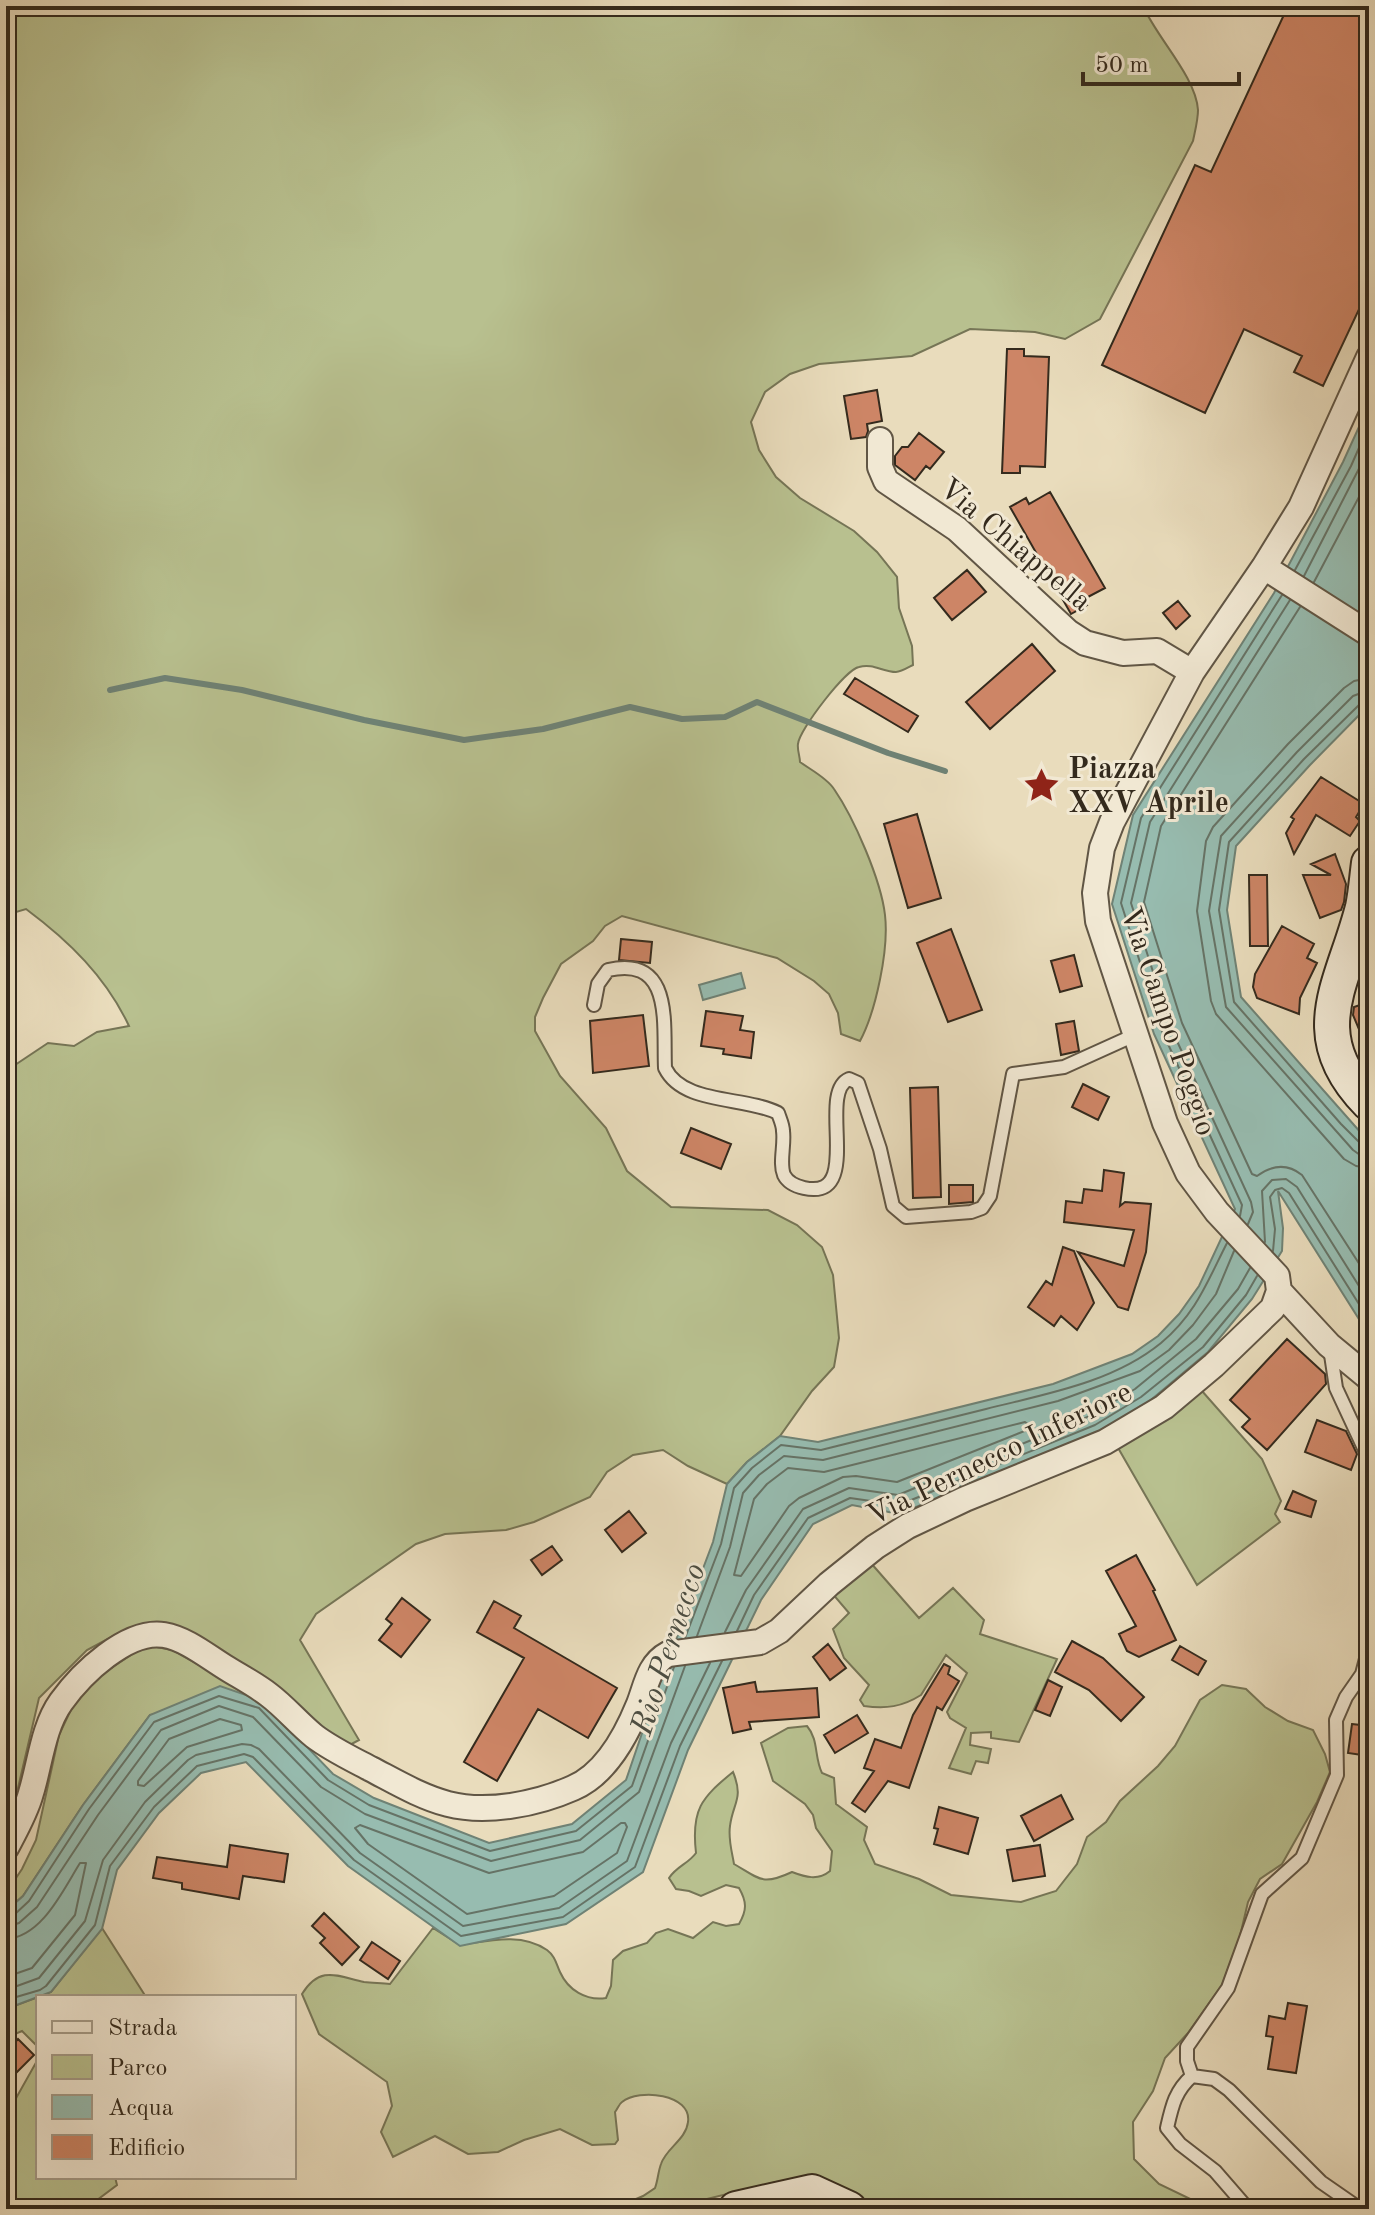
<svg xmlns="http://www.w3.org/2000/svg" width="1375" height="2215" font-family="'Old Standard TT',serif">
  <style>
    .green { fill: #b8c08f; stroke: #767556; stroke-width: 2 }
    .water { fill: #97bcb0; stroke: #6f8275; stroke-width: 2 }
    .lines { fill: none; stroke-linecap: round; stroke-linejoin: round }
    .shore { stroke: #667366; stroke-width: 2 }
    .stream { stroke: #6f8275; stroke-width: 6 }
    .building { fill: #cd8566; stroke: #342a1d; stroke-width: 2 }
    .service-casing { stroke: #615645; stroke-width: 16 }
    .minor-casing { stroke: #615645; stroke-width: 28 }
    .secondary-casing { stroke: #342a1d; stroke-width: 38 }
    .service { stroke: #f1e8d3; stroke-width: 12 }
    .minor { stroke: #f1e8d3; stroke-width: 24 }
    .secondary { stroke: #f1e8d3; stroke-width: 34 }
    .labels { text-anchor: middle; stroke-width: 6; stroke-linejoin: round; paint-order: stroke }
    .street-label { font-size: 30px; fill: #342a1d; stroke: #f1e8d3 }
    .poi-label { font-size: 30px; font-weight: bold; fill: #342a1d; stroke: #f1e8d3; text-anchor: start }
    .water-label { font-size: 32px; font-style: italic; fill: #4d4e42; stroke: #f1e8d3 }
  </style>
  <rect width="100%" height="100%" fill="#e9dcbc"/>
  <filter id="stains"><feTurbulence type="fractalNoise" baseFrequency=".0025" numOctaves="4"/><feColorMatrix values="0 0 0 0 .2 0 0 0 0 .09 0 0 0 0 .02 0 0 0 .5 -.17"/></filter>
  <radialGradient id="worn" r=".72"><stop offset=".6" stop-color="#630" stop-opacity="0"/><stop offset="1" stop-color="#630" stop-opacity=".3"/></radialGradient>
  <path class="green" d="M 6,6 L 1143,6 C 1157,38 1196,77 1198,110 C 1198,120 1195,131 1193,141 L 1100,319 L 1065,339 L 1035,332 L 970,329 L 912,356 L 819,364 L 790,374 L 765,392 L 751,422 L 759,450 L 776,477 L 800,498 L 854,531 L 877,552 L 897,577 L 899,608 L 912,646 L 913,665 C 909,667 901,672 896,672 C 883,672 873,663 859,667 C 846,669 799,730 798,744 C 797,749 800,757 800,762 C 811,770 827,778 834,789 C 854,818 881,880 885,915 C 889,949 876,1011 860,1041 L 841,1034 L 838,1013 L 829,994 L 814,981 L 777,958 L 622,916 L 605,926 L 593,941 L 561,964 L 543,998 L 535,1017 L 535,1031 L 560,1076 L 606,1128 L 627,1171 L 671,1207 L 768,1210 L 797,1225 L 822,1247 L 833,1275 L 839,1338 L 834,1367 L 812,1391 L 780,1436 L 747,1462 L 727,1484 L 688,1466 L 663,1450 L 633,1455 L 607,1472 L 590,1497 L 534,1522 L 506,1530 L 445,1534 L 416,1544 L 316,1614 L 300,1640 L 359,1740 L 346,1747 L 173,1628 L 151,1622 L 117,1634 L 87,1650 L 39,1698 L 18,1788 L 6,1809 L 6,1071 L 48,1043 L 74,1046 L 97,1032 L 129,1026 C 106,977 69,941 26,909 L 6,915 Z
    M 1202,1391 L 1262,1459 L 1281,1501 L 1275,1514 L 1280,1522 L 1197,1585 L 1117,1446 L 1169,1416 Z
    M 870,1562 L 919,1618 L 953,1588 L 984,1620 L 980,1634 L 1057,1659 L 1019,1742 L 991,1738 L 991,1732 L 971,1733 L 970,1745 L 991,1749 L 988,1763 L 976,1761 L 971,1774 L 949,1768 L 966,1728 L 950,1718 L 947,1712 L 967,1673 L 946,1655 L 921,1695 C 902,1707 886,1709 864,1706 L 860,1700 L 869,1685 L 844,1658 L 833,1629 L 849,1613 L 831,1592 Z
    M 146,1645 L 172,1650 L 263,1701 L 150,1715 L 83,1805 L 23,1896 L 6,1911 L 6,1893 L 22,1869 L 36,1840 L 59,1735 L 76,1699 L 92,1681 Z
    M 1222,1685 L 1246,1689 L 1265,1707 L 1288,1721 L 1313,1730 L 1325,1754 L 1330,1772 L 1317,1802 L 1282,1864 L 1260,1879 L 1248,1902 L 1240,1936 L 1222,1985 L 1188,2033 L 1165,2058 L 1153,2091 L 1133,2122 L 1134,2159 L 1159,2184 L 1211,2209 L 869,2209 L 839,2185 L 810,2179 L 776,2182 L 666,2209 L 613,2209 L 643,2196 L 655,2188 C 658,2180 658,2172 661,2164 C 666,2148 686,2140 688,2122 C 692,2094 639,2088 622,2102 C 619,2104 618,2108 615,2112 L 618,2140 L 615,2144 L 592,2145 L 560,2129 L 524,2140 L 498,2152 L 468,2154 L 435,2136 L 393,2157 L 381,2132 L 392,2106 L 387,2082 L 319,2034 L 302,1994 C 320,1965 337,1976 364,1982 C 373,1983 382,1983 390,1984 L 433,1928 L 460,1945 C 488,1941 521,1932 547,1950 C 555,1956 556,1963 560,1972 C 568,1990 586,2001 606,1998 L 611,1986 L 613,1960 L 623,1951 L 647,1943 L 656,1933 L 668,1929 L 693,1938 L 713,1922 L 726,1926 L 739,1924 C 747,1910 747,1902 739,1888 L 726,1885 L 701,1896 L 689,1891 L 676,1889 L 669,1878 C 677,1866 688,1864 696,1853 C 691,1810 701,1798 733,1772 C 744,1799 733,1802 730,1826 C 728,1839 732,1852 734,1864 C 760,1879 762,1886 792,1872 C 805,1877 818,1881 830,1871 L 832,1851 L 816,1828 L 813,1815 L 805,1804 L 773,1781 L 761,1743 L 788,1728 L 807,1726 C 819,1740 814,1757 822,1773 L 834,1778 L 836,1804 L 867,1827 L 864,1840 L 875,1864 L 919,1879 L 951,1895 L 1021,1902 L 1056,1891 L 1077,1864 L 1087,1837 L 1106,1822 L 1120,1801 L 1158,1766 L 1175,1746 L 1200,1700 Z
    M 102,1928 L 146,1997 L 38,1997 L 51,1992 Z
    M 38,1997 L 38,2047 L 22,2031 L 6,2038 L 6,2009 Z
    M 38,2059 L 38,2177 L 115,2177 L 117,2185 L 85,2209 L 6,2209 L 6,2116 Z"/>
  <path class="water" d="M 1369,405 L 1369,705 L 1310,765 L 1236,846 L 1227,910 L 1241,997 L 1369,1142 L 1369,1335 L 1278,1191 L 1283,1228 L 1282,1251 L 1252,1299 L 1208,1352 L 1146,1404 L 1098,1432 L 899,1514 L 852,1505 L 813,1524 L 761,1600 L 688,1750 L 643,1872 L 566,1924 L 460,1946 L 348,1866 L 246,1762 L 201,1773 L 159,1813 L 117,1870 L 102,1929 L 51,1992 L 6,2009 L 6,1911 L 23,1896 L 83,1805 L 150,1715 L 220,1686 L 263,1701 L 333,1774 L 374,1798 L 489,1843 L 572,1824 L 626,1780 L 653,1701 L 713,1542 L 727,1484 L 747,1462 L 780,1436 L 818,1442 L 1053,1384 L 1132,1354 L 1158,1336 L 1179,1314 L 1199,1286 L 1235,1209 L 1154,1034 L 1112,904 L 1133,815 L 1274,593 L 1343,462 Z
    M 741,973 L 745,988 L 703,1000 L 699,985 Z"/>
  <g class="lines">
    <path class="shore" d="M 1295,570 L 1351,466 L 1369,425
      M 1304,576 L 1369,449
      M 1314,582 L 1369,478
      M 1300,607 L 1161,826 L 1144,902 L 1182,1023 L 1252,1174 L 1257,1176 C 1272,1165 1287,1163 1302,1175 L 1369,1279
      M 1369,678 L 1354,681 L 1344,688 L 1288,744 L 1213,827 L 1206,841 L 1197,911 L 1211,1001 L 1216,1014 L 1344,1159 L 1356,1166 L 1369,1168
      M 1369,690 L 1353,696 L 1297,752 L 1221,836 L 1209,911 L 1226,1007 L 1353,1150 L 1360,1155 L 1369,1156
      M 1369,700 L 1361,703 L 1304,759 L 1229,842 L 1219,910 L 1234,1002 L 1341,1124 L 1361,1144 L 1369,1146
      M 1240,1216 L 1242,1205 L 1162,1031 L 1121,903 L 1141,818 L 1282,595
      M 1248,1224 L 1253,1212 L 1251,1202 L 1171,1028 L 1131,903 L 1150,822 L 1290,600
      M 1265,1242 L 1262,1191 L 1272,1180 L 1286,1179 L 1297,1187 L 1369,1302
      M 1273,1251 L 1275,1229 L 1270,1197 L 1275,1190 L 1282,1188 L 1289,1193 L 1369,1320
      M 1025,1422 L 1029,1425 L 1027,1430 L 897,1482 L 856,1476 L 843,1477 L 799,1498 L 789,1506 L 741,1576 L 734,1575 L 754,1499 L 767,1484 L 788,1468 L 824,1472 Z
      M 737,1631 L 754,1595 L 808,1518 L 850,1498 L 899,1505 L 1095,1425 L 1141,1397 L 1203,1347 L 1246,1295 L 1257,1276
      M 725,1632 L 746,1590 L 803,1509 L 849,1488 L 898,1495 L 1090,1416 L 1135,1389 L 1196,1339 L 1238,1289 L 1250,1268
      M 697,1636 L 730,1547 L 743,1493 L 759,1475 L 784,1456 L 823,1460 L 1058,1401 L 1140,1371 L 1169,1350 L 1193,1325 L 1216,1294 L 1234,1251
      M 685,1638 L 721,1544 L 734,1488 L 752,1468 L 781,1445 L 821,1450 C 876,1436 931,1423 986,1409 C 1045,1394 1112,1383 1161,1343 C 1196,1314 1207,1282 1227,1243
      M 220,1719 L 241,1725 L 242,1730 L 187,1747 L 144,1786 L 138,1785 L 138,1781 L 169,1739 Z
      M 621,1823 L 625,1823 L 627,1827 L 617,1853 L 554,1896 L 467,1914 L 368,1844 L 355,1828 L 360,1825 L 489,1873 L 583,1852 Z
      M 6,1916 L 14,1915 L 29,1901 L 89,1809 L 154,1722 L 219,1696 L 259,1708 L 328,1780 L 369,1805 L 490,1851 L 576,1831 L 632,1786 L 674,1667
      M 6,1927 L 19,1923 L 37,1907 L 98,1815 L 161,1730 L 219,1706 L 253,1717 L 321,1787 L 365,1814 L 491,1861 L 580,1840 L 639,1792 L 685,1666
      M 6,1939 C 42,1937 63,1890 80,1863 L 86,1863 L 75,1915 L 32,1968 L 6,1977
      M 6,1990 L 39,1978 L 85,1921 L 103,1860 L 145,1802 L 188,1760 L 196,1755 L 242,1744 L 251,1745 L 259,1749 L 360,1853 L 463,1926 L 559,1908 L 627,1861 L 671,1743 L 710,1663
      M 6,2000 L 40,1990 L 46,1986 L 95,1925 L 110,1866 L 154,1807 L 197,1766 L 244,1754 L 253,1757 L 354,1860 L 461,1936 L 563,1917 L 635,1867 L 680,1746 L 722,1661"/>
    <path class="stream" d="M 110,690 L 165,678 L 242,690 L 364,720 L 464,740 L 543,729 L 630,707 L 682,719 L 725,717 L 757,702 L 888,753 L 945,771"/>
  </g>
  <path class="building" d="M 1288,6 L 1369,6 L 1369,288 L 1323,386 L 1294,372 L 1302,356 L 1244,329 L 1205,413 L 1102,365 L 1195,165 L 1211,172 Z
    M 1007,349 L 1024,349 L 1024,356 L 1049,357 L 1045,467 L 1020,466 L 1020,473 L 1002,473 Z
    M 877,390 L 882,421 L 867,424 L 868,431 L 866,437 L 851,439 L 844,396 Z
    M 919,433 L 944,452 L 930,469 L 926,466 L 915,480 L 895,465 L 895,456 L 902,447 L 908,447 Z
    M 1050,492 L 1105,588 L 1084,599 L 1087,605 L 1071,614 L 1010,507 L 1026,498 L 1029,504 Z
    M 967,570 L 986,592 L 952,620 L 934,598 Z
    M 1178,601 L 1190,616 L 1176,629 L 1163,613 Z
    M 1032,644 L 1055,671 L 990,729 L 966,702 Z
    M 855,678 L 918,716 L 908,732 L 844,694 Z
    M 1321,777 L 1364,804 L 1356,817 L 1360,821 L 1350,836 L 1316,815 L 1294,854 L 1286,833 L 1294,819 L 1291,817 Z
    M 917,814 L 941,898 L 908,908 L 884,824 Z
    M 1335,854 L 1346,884 L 1344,902 L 1341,910 L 1320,918 L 1303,875 L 1331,875 L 1311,864 Z
    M 1249,875 L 1267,875 L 1268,946 L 1250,946 Z
    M 1282,926 L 1314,944 L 1307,958 L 1317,963 L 1300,998 L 1299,1014 L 1257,998 L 1253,987 L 1255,974 Z
    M 951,929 L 982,1010 L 948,1022 L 917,943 Z
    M 621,939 L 652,942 L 650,963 L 619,960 Z
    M 1074,955 L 1082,986 L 1060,992 L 1051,961 Z
    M 1369,1002 L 1369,1053 L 1353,1015 L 1354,1007 Z
    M 706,1011 L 743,1016 L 740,1030 L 754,1032 L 751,1058 L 723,1054 L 724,1049 L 701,1046 Z
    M 643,1015 L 649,1066 L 593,1073 L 590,1021 Z
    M 1074,1021 L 1079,1051 L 1061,1055 L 1056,1024 Z
    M 1083,1084 L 1109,1097 L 1098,1120 L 1072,1107 Z
    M 938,1087 L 941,1197 L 913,1198 L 910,1088 Z
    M 691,1128 L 731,1144 L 721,1169 L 681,1153 Z
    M 1104,1170 L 1124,1173 L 1120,1206 L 1125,1202 L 1151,1204 L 1146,1252 L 1128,1310 L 1118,1307 L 1078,1252 L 1124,1266 L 1134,1230 L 1064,1222 L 1066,1201 L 1082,1203 L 1084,1189 L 1102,1191 Z
    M 949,1185 L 973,1185 L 973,1202 L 949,1204 Z
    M 1063,1247 L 1074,1251 L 1094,1303 L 1077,1330 L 1061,1316 L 1054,1326 L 1028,1307 L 1046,1281 L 1052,1285 Z
    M 1287,1339 L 1325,1374 L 1326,1384 L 1267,1450 L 1242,1427 L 1250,1419 L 1230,1400 Z
    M 1317,1420 L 1346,1431 L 1357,1454 L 1351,1470 L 1305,1452 Z
    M 1293,1491 L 1316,1501 L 1311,1517 L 1285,1509 Z
    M 629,1511 L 646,1533 L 622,1552 L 605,1530 Z
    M 552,1546 L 562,1560 L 542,1575 L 531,1560 Z
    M 1136,1555 L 1155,1590 L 1153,1591 L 1176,1640 L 1139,1657 L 1127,1651 L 1119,1634 L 1136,1626 L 1106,1571 Z
    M 402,1598 L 430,1620 L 401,1657 L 379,1640 L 392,1624 L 386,1619 Z
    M 494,1601 L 521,1616 L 514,1628 L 617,1688 L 588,1738 L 538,1709 L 497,1781 L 464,1762 L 524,1658 L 477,1632 Z
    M 1072,1641 L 1103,1658 L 1144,1697 L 1121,1721 L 1089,1690 L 1055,1672 Z
    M 828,1644 L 846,1668 L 830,1680 L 813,1657 Z
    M 1180,1646 L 1206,1661 L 1198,1675 L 1172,1660 Z
    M 944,1664 L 950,1667 L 948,1674 L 959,1681 L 942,1710 L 937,1707 L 909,1788 L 888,1781 L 865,1812 L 852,1803 L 874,1771 L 864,1768 L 875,1739 L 901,1748 L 913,1715 Z
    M 1048,1680 L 1062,1687 L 1050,1716 L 1035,1710 Z
    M 755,1682 L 757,1692 L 817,1688 L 819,1717 L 749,1722 L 751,1729 L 733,1733 L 723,1688 Z
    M 857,1715 L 868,1733 L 835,1753 L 824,1735 Z
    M 1352,1724 L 1369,1726 L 1369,1756 L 1348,1753 Z
    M 1061,1795 L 1073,1819 L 1034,1841 L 1021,1816 Z
    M 939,1807 L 978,1818 L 968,1854 L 934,1844 L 938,1829 L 934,1828 Z
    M 230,1845 L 288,1854 L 284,1882 L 243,1876 L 239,1899 L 182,1889 L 182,1883 L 153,1878 L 157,1857 L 227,1867 Z
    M 1040,1845 L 1045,1876 L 1013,1881 L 1007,1850 Z
    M 324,1913 L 359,1947 L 342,1965 L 320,1943 L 325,1938 L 312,1926 Z
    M 372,1942 L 400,1961 L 388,1979 L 360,1960 Z
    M 1288,2003 L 1307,2006 L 1296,2073 L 1268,2069 L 1273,2037 L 1266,2036 L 1269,2016 L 1285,2019 Z
    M 18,2039 L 34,2055 L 6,2083 L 6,2052 Z"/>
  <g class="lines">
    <defs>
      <path id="service" d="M 594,1005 L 598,984 L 608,970 C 674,955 663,1025 665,1068 C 683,1105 744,1096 778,1113 C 780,1119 783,1125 783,1131 C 785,1145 779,1163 784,1175 C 788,1183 795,1186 804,1188 C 865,1201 816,1093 849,1079 L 858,1083 L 880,1149 L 893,1206 L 906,1217 L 971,1212 L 982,1208 L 990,1196 L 1013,1074 L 1064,1067 L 1137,1034
        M 1330,1348 L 1336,1388 L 1369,1459
        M 1192,2076 L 1187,2061 L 1187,2047 L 1228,1988 L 1262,1894 L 1302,1858 L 1337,1775 L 1336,1720 L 1346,1697 L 1362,1674 L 1367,1655 L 1367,1598 L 1369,1590
        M 1192,2076 L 1214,2079 L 1229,2090 L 1321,2182 L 1360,2209
        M 1192,2076 C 1175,2091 1172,2106 1167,2128 L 1180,2144 L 1215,2171 L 1248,2209"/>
      <path id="minor" d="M 880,440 L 880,467 L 886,481 L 957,529 L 1068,632 L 1085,643 L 1123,653 L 1157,651 L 1192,672
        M 1264,567 L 1369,634
        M 1279,1291 L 1329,1345 L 1369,1378
        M 6,1848 C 15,1831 26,1812 31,1793 C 40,1764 43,1727 61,1702 C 81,1674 127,1629 164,1635 C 187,1639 208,1657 228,1669 C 241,1677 256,1685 269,1695 C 285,1707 298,1723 314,1736 C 331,1749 352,1759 371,1769 C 396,1782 421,1797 448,1804 C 487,1814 537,1804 573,1788 C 606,1774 626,1736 639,1704 C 646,1686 649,1664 668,1654 L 760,1642 L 779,1631 L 829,1584 L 875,1547 L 908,1526 L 965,1499 L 1105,1442 L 1164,1407 L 1214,1365 L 1273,1308 L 1279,1291 L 1277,1276 L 1217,1212 L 1188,1173 L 1165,1123 L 1098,921 L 1095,893 L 1102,848 L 1112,822 L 1192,672 L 1264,567 L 1301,507 L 1369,357"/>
      <path id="secondary" d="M 1369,863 C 1367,878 1366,893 1363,907 C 1344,983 1301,1034 1369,1103
        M 736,2209 L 812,2192 L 849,2209"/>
    </defs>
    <use href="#service" class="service-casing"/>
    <use href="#minor" class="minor-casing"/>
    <use href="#secondary" class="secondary-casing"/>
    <use href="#service" class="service"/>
    <use href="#minor" class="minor"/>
    <use href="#secondary" class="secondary"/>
  </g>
  <defs>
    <symbol id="sight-bare" viewBox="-9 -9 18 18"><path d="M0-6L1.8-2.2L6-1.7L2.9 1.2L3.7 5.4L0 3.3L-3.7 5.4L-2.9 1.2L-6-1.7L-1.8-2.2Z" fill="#8f2418" stroke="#f1e8d3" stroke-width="2.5" paint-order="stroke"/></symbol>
  </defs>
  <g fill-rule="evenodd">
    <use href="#sight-bare" x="1016" y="760" width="51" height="51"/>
  </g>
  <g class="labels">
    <g class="street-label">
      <text transform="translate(1016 544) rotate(40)" y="10">Via Chiappella</text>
      <text transform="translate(1169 1021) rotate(71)" y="10">Via Campo Poggio</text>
      <text transform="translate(999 1453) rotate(-26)" y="10">Via Pernecco Inferiore</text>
    </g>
    <g class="poi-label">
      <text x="1068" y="778">Piazza<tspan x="1068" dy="34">XXV Aprile</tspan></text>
    </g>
    <g class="water-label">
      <text transform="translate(667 1649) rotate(-72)" y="11">Rio Pernecco</text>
    </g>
  </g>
  <rect width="1375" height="2215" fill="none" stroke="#e9dcbc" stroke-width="32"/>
  <rect x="8" y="8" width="1359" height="2199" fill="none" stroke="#342a1d" stroke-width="4"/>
  <rect x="16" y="16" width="1343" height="2183" fill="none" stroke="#342a1d" stroke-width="2"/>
  <rect x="36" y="1995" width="260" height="184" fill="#f1e8d3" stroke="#a59c8a" stroke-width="2"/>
  <rect x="52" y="2021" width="40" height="12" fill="#f1e8d3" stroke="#a59c8a" stroke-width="2"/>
  <text x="108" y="2035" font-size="24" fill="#342a1d">Strada</text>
  <rect x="52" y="2055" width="40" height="24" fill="#b8c08f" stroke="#a59c8a" stroke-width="2"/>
  <text x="108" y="2075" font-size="24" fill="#342a1d">Parco</text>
  <rect x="52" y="2095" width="40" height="24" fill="#97bcb0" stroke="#a59c8a" stroke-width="2"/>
  <text x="108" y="2115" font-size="24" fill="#342a1d">Acqua</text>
  <rect x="52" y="2135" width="40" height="24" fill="#cd8566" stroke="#a59c8a" stroke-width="2"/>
  <text x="108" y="2155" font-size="24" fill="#342a1d">Edificio</text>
  <path d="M1083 72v12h156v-12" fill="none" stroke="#342a1d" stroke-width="4"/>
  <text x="1095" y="72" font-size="24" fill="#342a1d" stroke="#f1e8d3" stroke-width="6" paint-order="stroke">50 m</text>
  <rect width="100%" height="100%" filter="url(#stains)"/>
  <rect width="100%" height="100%" fill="url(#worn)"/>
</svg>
